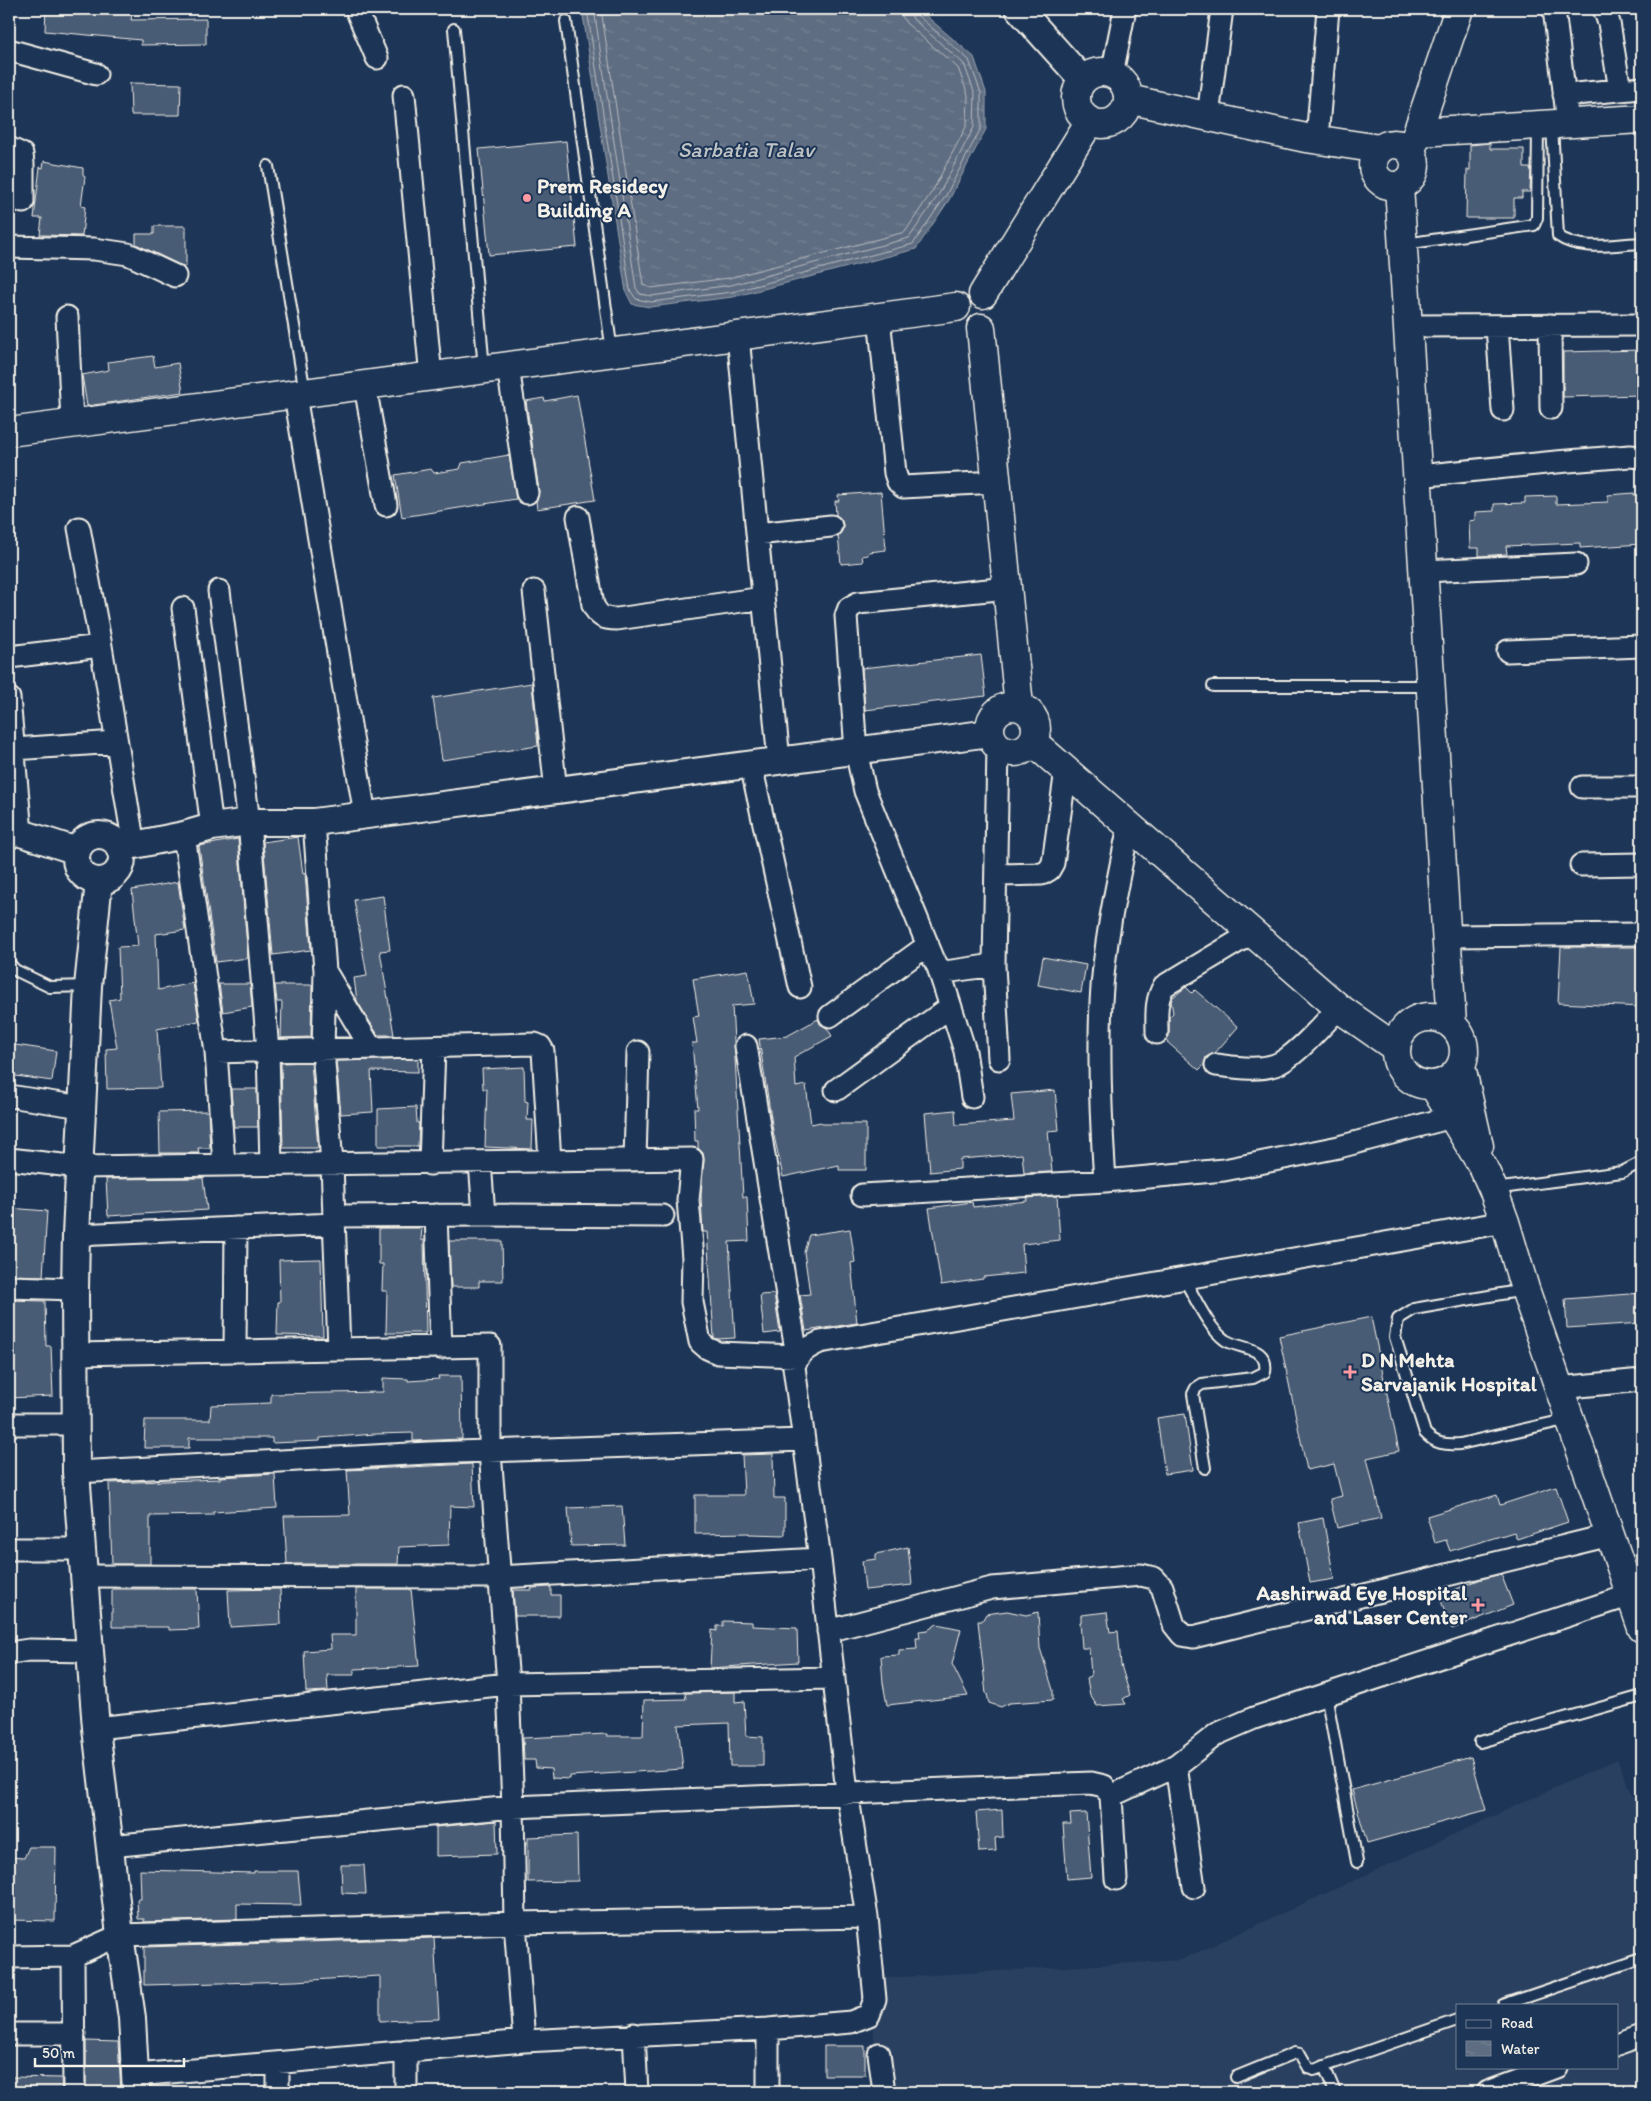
<svg xmlns="http://www.w3.org/2000/svg" width="1651" height="2101" font-family="Itim,sans-serif">
  <style>
    .built { fill: #2a4060; fill-rule: evenodd }
    .water { fill: url(#water-ripples); stroke: #9aa2ab }
    .lines { fill: none; stroke-linecap: round; stroke-linejoin: round }
    .shore { stroke: #b8bcbf; stroke-width: 1 }
    .building { fill: #485b74; stroke: #f4f1e8 }
    .service-casing { stroke: #f4f1e8; stroke-width: 14 }
    .minor-casing { stroke: #f4f1e8; stroke-width: 25 }
    .tertiary-casing { stroke: #f4f1e8; stroke-width: 30 }
    .secondary-casing { stroke: #f4f1e8; stroke-width: 31 }
    .primary-casing { stroke: #f4f1e8; stroke-width: 31 }
    .service { stroke: #1d3557; stroke-width: 10 }
    .minor { stroke: #1d3557; stroke-width: 21 }
    .tertiary { stroke: #1d3557; stroke-width: 26 }
    .secondary { stroke: #1d3557; stroke-width: 28 }
    .primary { stroke: #1d3557; stroke-width: 28 }
    .poi-dot { fill: #ff9aa2; stroke: #1d3557; stroke-width: 2 }
    .labels { text-anchor: middle; stroke-width: 4; stroke-linejoin: round; paint-order: stroke }
    .poi-label { font-size: 21px; font-weight: bold; fill: #f4f1e8; stroke: #1d3557; text-anchor: start }
    .water-label { font-size: 22px; font-style: italic; fill: #c0c3c4; stroke: #1d3557 }
  </style>
  <defs>
    <pattern id="water-ripples" width="26" height="14" patternUnits="userSpaceOnUse" patternTransform="scale(1.25)"><rect width="26" height="14" fill="#5e6d82"/><path d="M2 4q2-2 4 0t4 0M15 11q2-2 4 0t4 0" fill="none" stroke="#768294"/></pattern>
  </defs>
  <rect width="100%" height="100%" fill="#1d3557"/>
  <filter id="ink" filterUnits="userSpaceOnUse"><feTurbulence type="fractalNoise" baseFrequency=".02" numOctaves="2"/><feDisplacementMap in="SourceGraphic" scale="10" xChannelSelector="R" yChannelSelector="G"/><feConvolveMatrix kernelMatrix="1 2 1 2 8 2 1 2 1" color-interpolation-filters="sRGB"/></filter>
  <g filter="url(#ink)">
    <path class="built" d="M 1617,1759 L 1642,1816 L 1642,2092 L 881,2092 L 867,1979 L 1181,1960 ZM 1457,2005 L 1617,2005 L 1617,2067 L 1457,2067 Z"/>
    <path class="water" d="M 582,9 L 918,9 L 974,57 L 986,92 L 986,129 L 949,200 L 916,249 L 733,297 L 650,307 L 632,304 L 626,292 Z"/>
    <g class="lines">
      <path class="shore" d="M 587,9 L 630,290 L 636,299 L 651,302 L 732,292 L 913,244 L 945,197 L 981,128 L 981,93 L 969,60 L 917,15 L 915,9
        M 594,9 L 636,288 L 640,294 L 651,296 L 731,285 L 909,238 L 939,194 L 974,127 L 975,94 L 964,64 L 913,19 L 909,9
        M 601,9 L 643,285 L 651,288 L 729,278 L 905,232 L 933,190 L 967,125 L 968,95 L 958,68 L 906,23 L 902,16 L 902,9"/>
    </g>
    <path class="building" d="M 46,9 L 100,9 L 132,14 L 131,20 L 206,19 L 206,44 L 141,45 L 141,40 L 45,31 Z
      M 130,83 L 181,84 L 180,115 L 131,115 Z
      M 566,141 L 577,247 L 489,255 L 479,149 Z
      M 1490,143 L 1490,149 L 1524,149 L 1524,168 L 1531,168 L 1530,192 L 1522,192 L 1522,198 L 1514,198 L 1514,218 L 1466,218 L 1467,170 L 1470,170 L 1470,145 Z
      M 44,161 L 83,168 L 83,174 L 85,177 L 81,206 L 85,207 L 82,236 L 40,235 L 42,218 L 34,218 L 40,167 L 43,168 Z
      M 154,226 L 186,226 L 186,266 L 182,266 L 136,244 L 136,234 L 154,234 Z
      M 1642,350 L 1642,395 L 1563,397 L 1563,352 Z
      M 153,356 L 155,367 L 178,363 L 183,392 L 87,406 L 82,375 L 109,370 L 108,362 Z
      M 577,395 L 595,500 L 537,509 L 536,501 L 539,491 L 526,401 L 544,398 L 545,401 Z
      M 509,455 L 516,499 L 402,517 L 395,475 L 431,469 L 434,473 L 460,469 L 462,463 Z
      M 881,492 L 886,550 L 869,552 L 868,555 L 862,556 L 863,562 L 841,564 L 838,536 L 842,531 L 843,525 L 841,519 L 836,515 L 835,501 L 839,501 L 838,495 Z
      M 1634,493 L 1634,495 L 1642,495 L 1642,544 L 1580,548 L 1580,543 L 1506,546 L 1507,554 L 1479,556 L 1479,548 L 1470,548 L 1469,521 L 1475,520 L 1475,512 L 1494,511 L 1494,504 L 1525,503 L 1525,497 L 1556,496 L 1556,504 L 1608,502 L 1608,495 Z
      M 981,655 L 986,696 L 865,710 L 862,668 Z
      M 532,683 L 538,746 L 442,760 L 433,698 Z
      M 298,837 L 303,874 L 305,873 L 311,950 L 273,955 L 263,842 Z
      M 238,839 L 248,958 L 216,962 L 199,846 Z
      M 178,882 L 185,930 L 156,934 L 158,990 L 193,983 L 199,1021 L 157,1029 L 161,1088 L 107,1089 L 106,1049 L 117,1048 L 109,1000 L 120,998 L 118,947 L 138,946 L 132,890 Z
      M 383,896 L 390,950 L 380,951 L 394,1035 L 378,1035 L 357,1001 L 354,978 L 367,976 L 354,900 Z
      M 1561,947 L 1642,947 L 1642,1007 L 1558,1003 Z
      M 1043,957 L 1086,965 L 1081,993 L 1038,985 Z
      M 748,970 L 754,1004 L 732,1006 L 743,1197 L 747,1197 L 749,1241 L 729,1242 L 735,1338 L 717,1339 L 714,1338 L 707,1232 L 703,1232 L 702,1217 L 701,1194 L 704,1160 L 703,1153 L 698,1148 L 698,1141 L 695,1141 L 694,1109 L 698,1109 L 692,1043 L 697,1043 L 693,1017 L 699,1016 L 693,979 Z
      M 219,984 L 250,984 L 252,1007 L 223,1012 Z
      M 275,985 L 312,985 L 311,1037 L 281,1038 L 282,1002 L 277,1002 Z
      M 1186,987 L 1192,993 L 1195,990 L 1238,1027 L 1215,1053 L 1206,1057 L 1204,1065 L 1199,1070 L 1166,1041 L 1169,1033 L 1169,1017 L 1173,1013 L 1171,1001 L 1173,997 Z
      M 818,1019 L 820,1024 L 827,1028 L 832,1036 L 794,1057 L 796,1087 L 806,1085 L 811,1124 L 821,1122 L 822,1124 L 866,1124 L 866,1170 L 839,1170 L 839,1165 L 783,1177 L 773,1131 L 759,1039 L 787,1036 Z
      M 9,1044 L 56,1051 L 52,1081 L 9,1075 Z
      M 418,1059 L 418,1072 L 371,1071 L 373,1112 L 341,1114 L 336,1061 Z
      M 311,1062 L 318,1148 L 283,1148 L 281,1063 Z
      M 524,1067 L 525,1101 L 528,1102 L 527,1120 L 533,1120 L 532,1149 L 485,1147 L 487,1089 L 483,1089 L 482,1069 Z
      M 231,1089 L 257,1089 L 258,1127 L 234,1127 Z
      M 1055,1090 L 1059,1130 L 1048,1131 L 1052,1172 L 1024,1173 L 1022,1154 L 960,1159 L 960,1169 L 930,1172 L 925,1113 L 955,1110 L 956,1125 L 1014,1121 L 1011,1094 Z
      M 416,1107 L 417,1123 L 419,1123 L 418,1146 L 378,1146 L 378,1109 Z
      M 208,1111 L 210,1148 L 198,1148 L 199,1153 L 160,1153 L 159,1112 Z
      M 203,1178 L 207,1210 L 108,1216 L 106,1179 Z
      M 1057,1196 L 1060,1240 L 1022,1244 L 1024,1273 L 983,1277 L 983,1279 L 941,1285 L 929,1208 L 972,1202 L 973,1207 L 1027,1201 L 1026,1198 Z
      M 9,1208 L 47,1211 L 43,1276 L 9,1275 Z
      M 379,1228 L 422,1228 L 421,1240 L 424,1240 L 426,1333 L 386,1333 L 387,1291 L 382,1291 L 383,1264 L 379,1264 Z
      M 850,1229 L 855,1262 L 851,1263 L 857,1323 L 806,1331 L 800,1295 L 810,1294 L 804,1252 L 809,1235 Z
      M 449,1241 L 502,1241 L 503,1281 L 479,1281 L 479,1287 L 451,1287 Z
      M 321,1259 L 323,1336 L 277,1335 L 278,1302 L 280,1302 L 279,1260 Z
      M 1642,1293 L 1642,1323 L 1567,1328 L 1565,1299 Z
      M 774,1294 L 780,1332 L 764,1334 L 760,1295 Z
      M 9,1300 L 45,1301 L 46,1346 L 51,1346 L 53,1396 L 9,1398 Z
      M 1371,1317 L 1399,1451 L 1367,1458 L 1381,1518 L 1337,1528 L 1330,1499 L 1342,1496 L 1334,1464 L 1307,1470 L 1279,1336 Z
      M 438,1376 L 461,1376 L 462,1439 L 413,1441 L 413,1433 L 376,1434 L 320,1438 L 320,1441 L 272,1443 L 272,1438 L 189,1438 L 189,1448 L 144,1448 L 145,1420 L 210,1420 L 211,1405 L 271,1403 L 271,1394 L 383,1392 L 383,1378 L 408,1379 L 408,1381 L 439,1379 Z
      M 1185,1414 L 1193,1470 L 1165,1474 L 1157,1418 Z
      M 773,1454 L 774,1498 L 785,1498 L 785,1535 L 749,1534 L 749,1533 L 695,1534 L 695,1495 L 744,1495 L 742,1455 Z
      M 472,1464 L 474,1507 L 450,1506 L 449,1545 L 399,1547 L 398,1564 L 287,1564 L 284,1516 L 350,1515 L 347,1470 Z
      M 275,1474 L 277,1508 L 213,1512 L 213,1515 L 150,1516 L 150,1564 L 112,1564 L 109,1483 L 220,1479 L 220,1477 Z
      M 1556,1487 L 1568,1522 L 1517,1539 L 1514,1532 L 1450,1551 L 1446,1540 L 1435,1543 L 1427,1516 L 1497,1495 L 1500,1505 Z
      M 622,1506 L 625,1545 L 571,1546 L 568,1508 Z
      M 1323,1518 L 1334,1579 L 1310,1583 L 1299,1523 Z
      M 908,1547 L 912,1585 L 865,1590 L 862,1561 L 876,1559 L 876,1554 Z
      M 1501,1574 L 1513,1605 L 1452,1629 L 1439,1596 L 1481,1579 Z
      M 551,1587 L 551,1595 L 560,1595 L 560,1616 L 515,1616 L 513,1590 L 532,1590 L 532,1588 Z
      M 112,1589 L 197,1589 L 199,1629 L 169,1630 L 169,1627 L 112,1627 Z
      M 280,1589 L 281,1624 L 230,1627 L 228,1590 Z
      M 356,1589 L 411,1589 L 419,1666 L 354,1669 L 354,1675 L 327,1675 L 328,1691 L 306,1692 L 304,1651 L 331,1649 L 330,1635 L 356,1635 Z
      M 1007,1611 L 1026,1615 L 1038,1612 L 1040,1648 L 1053,1690 L 1053,1700 L 1009,1703 L 1001,1707 L 989,1703 L 987,1694 L 986,1694 L 978,1621 L 982,1621 L 986,1614 Z
      M 1107,1612 L 1110,1632 L 1118,1631 L 1121,1665 L 1130,1695 L 1123,1699 L 1126,1704 L 1097,1706 L 1090,1695 L 1087,1679 L 1091,1676 L 1089,1648 L 1082,1648 L 1080,1622 L 1081,1622 L 1081,1615 Z
      M 723,1621 L 752,1622 L 752,1626 L 797,1628 L 798,1662 L 710,1668 L 712,1630 L 717,1631 L 717,1626 L 723,1626 Z
      M 937,1624 L 961,1629 L 952,1664 L 968,1696 L 887,1705 L 883,1683 L 881,1656 L 899,1655 L 899,1650 L 917,1649 L 916,1638 L 920,1638 L 919,1631 L 928,1630 Z
      M 735,1692 L 735,1702 L 744,1701 L 746,1736 L 763,1737 L 763,1766 L 730,1766 L 729,1723 L 678,1725 L 683,1769 L 570,1776 L 570,1779 L 552,1778 L 551,1769 L 536,1768 L 535,1760 L 524,1760 L 523,1738 L 607,1734 L 607,1736 L 643,1736 L 644,1700 L 686,1699 L 685,1693 Z
      M 1471,1757 L 1486,1810 L 1367,1843 L 1352,1790 Z
      M 1002,1810 L 1003,1837 L 995,1838 L 996,1851 L 979,1852 L 976,1812 Z
      M 1086,1813 L 1091,1877 L 1067,1879 L 1063,1824 L 1071,1824 L 1070,1814 Z
      M 496,1821 L 497,1854 L 436,1856 L 436,1827 Z
      M 577,1835 L 578,1881 L 528,1882 L 528,1837 Z
      M 29,1847 L 56,1847 L 55,1921 L 9,1920 L 9,1857 L 24,1858 Z
      M 341,1865 L 364,1865 L 366,1894 L 342,1893 Z
      M 140,1870 L 254,1873 L 254,1871 L 298,1871 L 301,1905 L 237,1904 L 237,1919 L 144,1922 L 144,1919 L 138,1919 L 137,1899 L 141,1899 Z
      M 434,1938 L 439,2019 L 380,2021 L 380,1976 L 295,1981 L 144,1985 L 144,1947 Z
      M 86,2041 L 118,2042 L 121,2092 L 86,2092 Z
      M 824,2046 L 865,2046 L 865,2075 L 824,2075 Z
      M 12,2077 L 61,2078 L 62,2092 L 12,2092 Z"/>
    <g class="lines">
      <defs>
        <path id="service" d="M 566,21 L 612,352
          M 454,29 L 484,369
          M 1552,125 L 1558,236 C 1581,252 1616,244 1642,243
          M 268,166 L 305,393
          M 1405,244 L 1534,225 L 1537,218 L 1538,126
          M 1213,686 L 1430,686
          M 9,846 L 21,834
          M 9,963 L 15,970 L 50,987 L 88,986
          M 1494,1189 L 1622,1172 L 1642,1162
          M 1184,1279 C 1195,1297 1208,1328 1225,1340 C 1240,1350 1269,1345 1265,1372 L 1253,1378 L 1202,1384 L 1196,1388 L 1193,1394 L 1205,1468
          M 1524,1290 L 1414,1309 L 1398,1319 L 1395,1337 L 1425,1433 C 1435,1444 1445,1445 1460,1444 L 1569,1419
          M 1326,1694 L 1357,1862
          M 1480,1742 L 1642,1696
          M 1503,2005 L 1642,1958
          M 1324,2066 L 1335,2092
          M 1236,2077 L 1295,2053 L 1300,2054 L 1308,2068 L 1314,2070 L 1457,2020"/>
        <path id="minor" d="M 356,9 L 377,58
          M 1554,9 L 1568,123
          M 1604,9 L 1609,23 L 1620,90
          M 9,50 L 96,74
          M 1112,74 L 1125,9
          M 404,95 L 431,377
          M 1564,95 L 1642,88
          M 1208,116 L 1222,9
          M 1317,139 L 1328,9
          M 9,148 L 22,154 L 23,164 L 23,202
          M 9,247 L 94,249 L 128,254 L 175,276
          M 67,317 L 72,422
          M 879,317 L 895,473 L 898,482 L 903,487 L 997,482
          M 1550,325 L 1551,408
          M 1409,326 L 1642,325
          M 1497,326 L 1503,410
          M 738,336 L 779,761
          M 508,367 L 527,493
          M 365,386 L 386,505
          M 295,395 L 365,815
          M 1418,476 L 1556,462 L 1630,456 L 1642,457
          M 578,517 L 593,605 C 599,617 604,619 617,619 L 763,598
          M 79,528 L 101,646 L 134,846
          M 757,534 L 831,526
          M 1424,571 L 1576,564
          M 219,591 L 249,822 L 268,1051 L 271,1164
          M 534,591 L 556,791
          M 183,608 L 212,827
          M 1508,651 L 1642,646
          M 9,657 L 101,646
          M 9,698 L 21,833
          M 998,747 L 994,965 L 999,1059
          M 14,749 L 116,742
          M 751,765 L 800,987
          M 1582,787 L 1642,787
          M 314,822 L 325,971 L 323,1050 L 332,1164 L 339,1349
          M 184,835 L 216,1052 L 224,1165
          M 1581,865 L 1642,864
          M 996,875 L 1042,874 L 1049,870 L 1053,863 L 1066,770
          M 1447,936 L 1642,934
          M 994,965 L 945,972 L 938,967 L 933,958 L 865,791 L 856,751 L 846,616 L 849,608 L 858,603 L 1008,588
          M 938,967 L 965,1051 L 972,1097
          M 325,971 L 371,1048
          M 830,1016 L 928,945
          M 1157,1033 C 1157,1016 1155,1001 1164,986 L 1252,933
          M 216,1052 L 535,1044 L 540,1046 L 543,1051 L 550,1161
          M 1216,1065 C 1234,1067 1257,1071 1275,1065 C 1294,1059 1324,1023 1339,1008
          M 836,1090 L 950,1007
          M 9,1096 L 82,1107
          M 9,1159 L 80,1167 L 692,1159 L 688,1200 L 693,1258 L 692,1302 L 700,1342 L 707,1348 L 718,1353 L 797,1356 L 746,1046
          M 635,1160 L 638,1052
          M 480,1162 L 484,1215
          M 430,1164 L 434,1047
          M 1105,1181 C 1101,1121 1098,1062 1101,1002 C 1104,943 1117,884 1129,826
          M 862,1195 L 1105,1181 L 1224,1170 L 1339,1147 L 1452,1117
          M 436,1215 L 441,1348
          M 334,1216 L 484,1215 L 663,1216
          M 76,1235 L 334,1224
          M 9,1287 L 75,1289
          M 235,1351 L 236,1228
          M 75,1354 L 490,1346 L 490,1452 L 508,1684 L 513,1807 L 515,1923 L 524,2041
          M 1559,1388 L 1642,1380
          M 9,1424 L 76,1424
          M 76,1472 L 428,1453 L 803,1440
          M 9,1549 L 81,1549
          M 85,1576 L 500,1577 L 820,1559
          M 828,1631 L 992,1588 L 1141,1575 L 1154,1578 L 1162,1587 L 1174,1625 L 1182,1635 L 1193,1637 L 1610,1535
          M 9,1653 L 29,1650 L 89,1651
          M 96,1728 L 508,1684 L 834,1678
          M 1176,1766 L 1194,1887
          M 1111,1796 L 1176,1766 L 1217,1734 L 1254,1718 L 1631,1595
          M 110,1846 L 513,1807 L 1091,1783 L 1104,1786 L 1111,1796 L 1116,1879
          M 73,1956 L 74,2092
          M 9,1957 L 73,1956 L 120,1935 L 515,1923 L 867,1917
          M 768,2029 L 768,2092
          M 9,2034 L 74,2034
          M 634,2034 L 637,2092
          M 1617,2045 L 1642,2036
          M 879,2054 L 884,2092
          M 278,2063 L 278,2092
          M 136,2075 L 524,2041 L 768,2029 L 851,2022 L 869,2015 L 875,1999 L 867,1917 L 847,1792 L 820,1559 L 794,1367 C 798,1353 807,1348 820,1342 L 1505,1222
          M 406,2092 L 406,2051
          M 1488,2092 L 1556,2067"/>
        <path id="tertiary" d="M 1019,9 L 1082,79
          M 9,827 L 21,833 L 77,851
          M76 858a23 23 0 1 1 46 0a23 23 0 1 1-46 0Z
          M 119,848 L 184,835 L 212,827 L 249,822 L 314,822 L 990,733
          M 99,881 L 88,986 L 76,1235 L 75,1289 L 76,1472 L 96,1728 L 120,1935 L 132,2018 L 136,2092"/>
        <path id="secondary" d="M1076 98a26 26 0 1 1 52 0a26 26 0 1 1-52 0Z
          M 1128,99 L 1306,138 L 1380,149
          M 1418,132 L 1642,119
          M 983,294 L 1090,121
          M 981,328 L 1019,706
          M 9,432 L 956,307
          M990 729a23 23 0 1 1 46 0a23 23 0 1 1-46 0Z
          M 1033,742 L 1339,1008 L 1396,1048"/>
        <path id="primary" d="M1373 165a21 21 0 1 1 42 0a21 21 0 1 1-42 0Z
          M 1411,151 L 1459,9
          M 1399,186 L 1452,1024
          M1396 1051a34 34 0 1 1 68 0a34 34 0 1 1-68 0Z
          M 1461,1066 L 1479,1146
          M 1433,1085 L 1483,1167 L 1493,1189 L 1505,1222 L 1525,1289 L 1642,1628"/>
      </defs>
      <use href="#service" class="service-casing"/>
      <use href="#minor" class="minor-casing"/>
      <use href="#tertiary" class="tertiary-casing"/>
      <use href="#secondary" class="secondary-casing"/>
      <use href="#primary" class="primary-casing"/>
      <use href="#service" class="service"/>
      <use href="#minor" class="minor"/>
      <use href="#tertiary" class="tertiary"/>
      <use href="#secondary" class="secondary"/>
      <use href="#primary" class="primary"/>
    </g>
  </g>
  <g class="poi-dot">
    <circle cx="527" cy="198" r="5"/>
    <path d="M1347.5 1364.5h5v5h5v5h-5v5h-5v-5h-5v-5h5z"/>
    <path d="M1475.5 1597.5h5v5h5v5h-5v5h-5v-5h-5v-5h5z"/>
  </g>
  <g class="labels">
    <g class="poi-label">
      <text x="537" y="193">Prem Residecy<tspan x="537" dy="24">Building A</tspan></text>
      <text x="1361" y="1367">D N Mehta<tspan x="1361" dy="24">Sarvajanik Hospital</tspan></text>
      <text x="1467" y="1600" text-anchor="end">Aashirwad Eye Hospital<tspan x="1467" dy="24">and Laser Center</tspan></text>
    </g>
    <g class="water-label">
      <text x="746" y="157">Sarbatia Talav</text>
    </g>
  </g>
  <rect width="1651" height="2101" fill="none" stroke="#1d3557" stroke-width="30"/>
  <rect x="15" y="15" width="1621" height="2071" fill="none" stroke="#f4f1e8" stroke-width="2" filter="url(#ink)"/>
  <rect x="1456" y="2004" width="162" height="65" fill="#1d3557" stroke="#738091"/>
  <rect x="1466" y="2020" width="25" height="8" fill="#1d3557" stroke="#738091"/>
  <text x="1501" y="2028" font-size="15" fill="#f4f1e8">Road</text>
  <rect x="1466" y="2041" width="25" height="15" fill="url(#water-ripples)" stroke="#738091"/>
  <text x="1501" y="2054" font-size="15" fill="#f4f1e8">Water</text>
  <path d="M35 2058v8h149v-8" fill="none" stroke="#f4f1e8" stroke-width="2.5"/>
  <text x="42" y="2058" font-size="15" fill="#f4f1e8" stroke="#1d3557" stroke-width="4" paint-order="stroke">50 m</text>
</svg>
